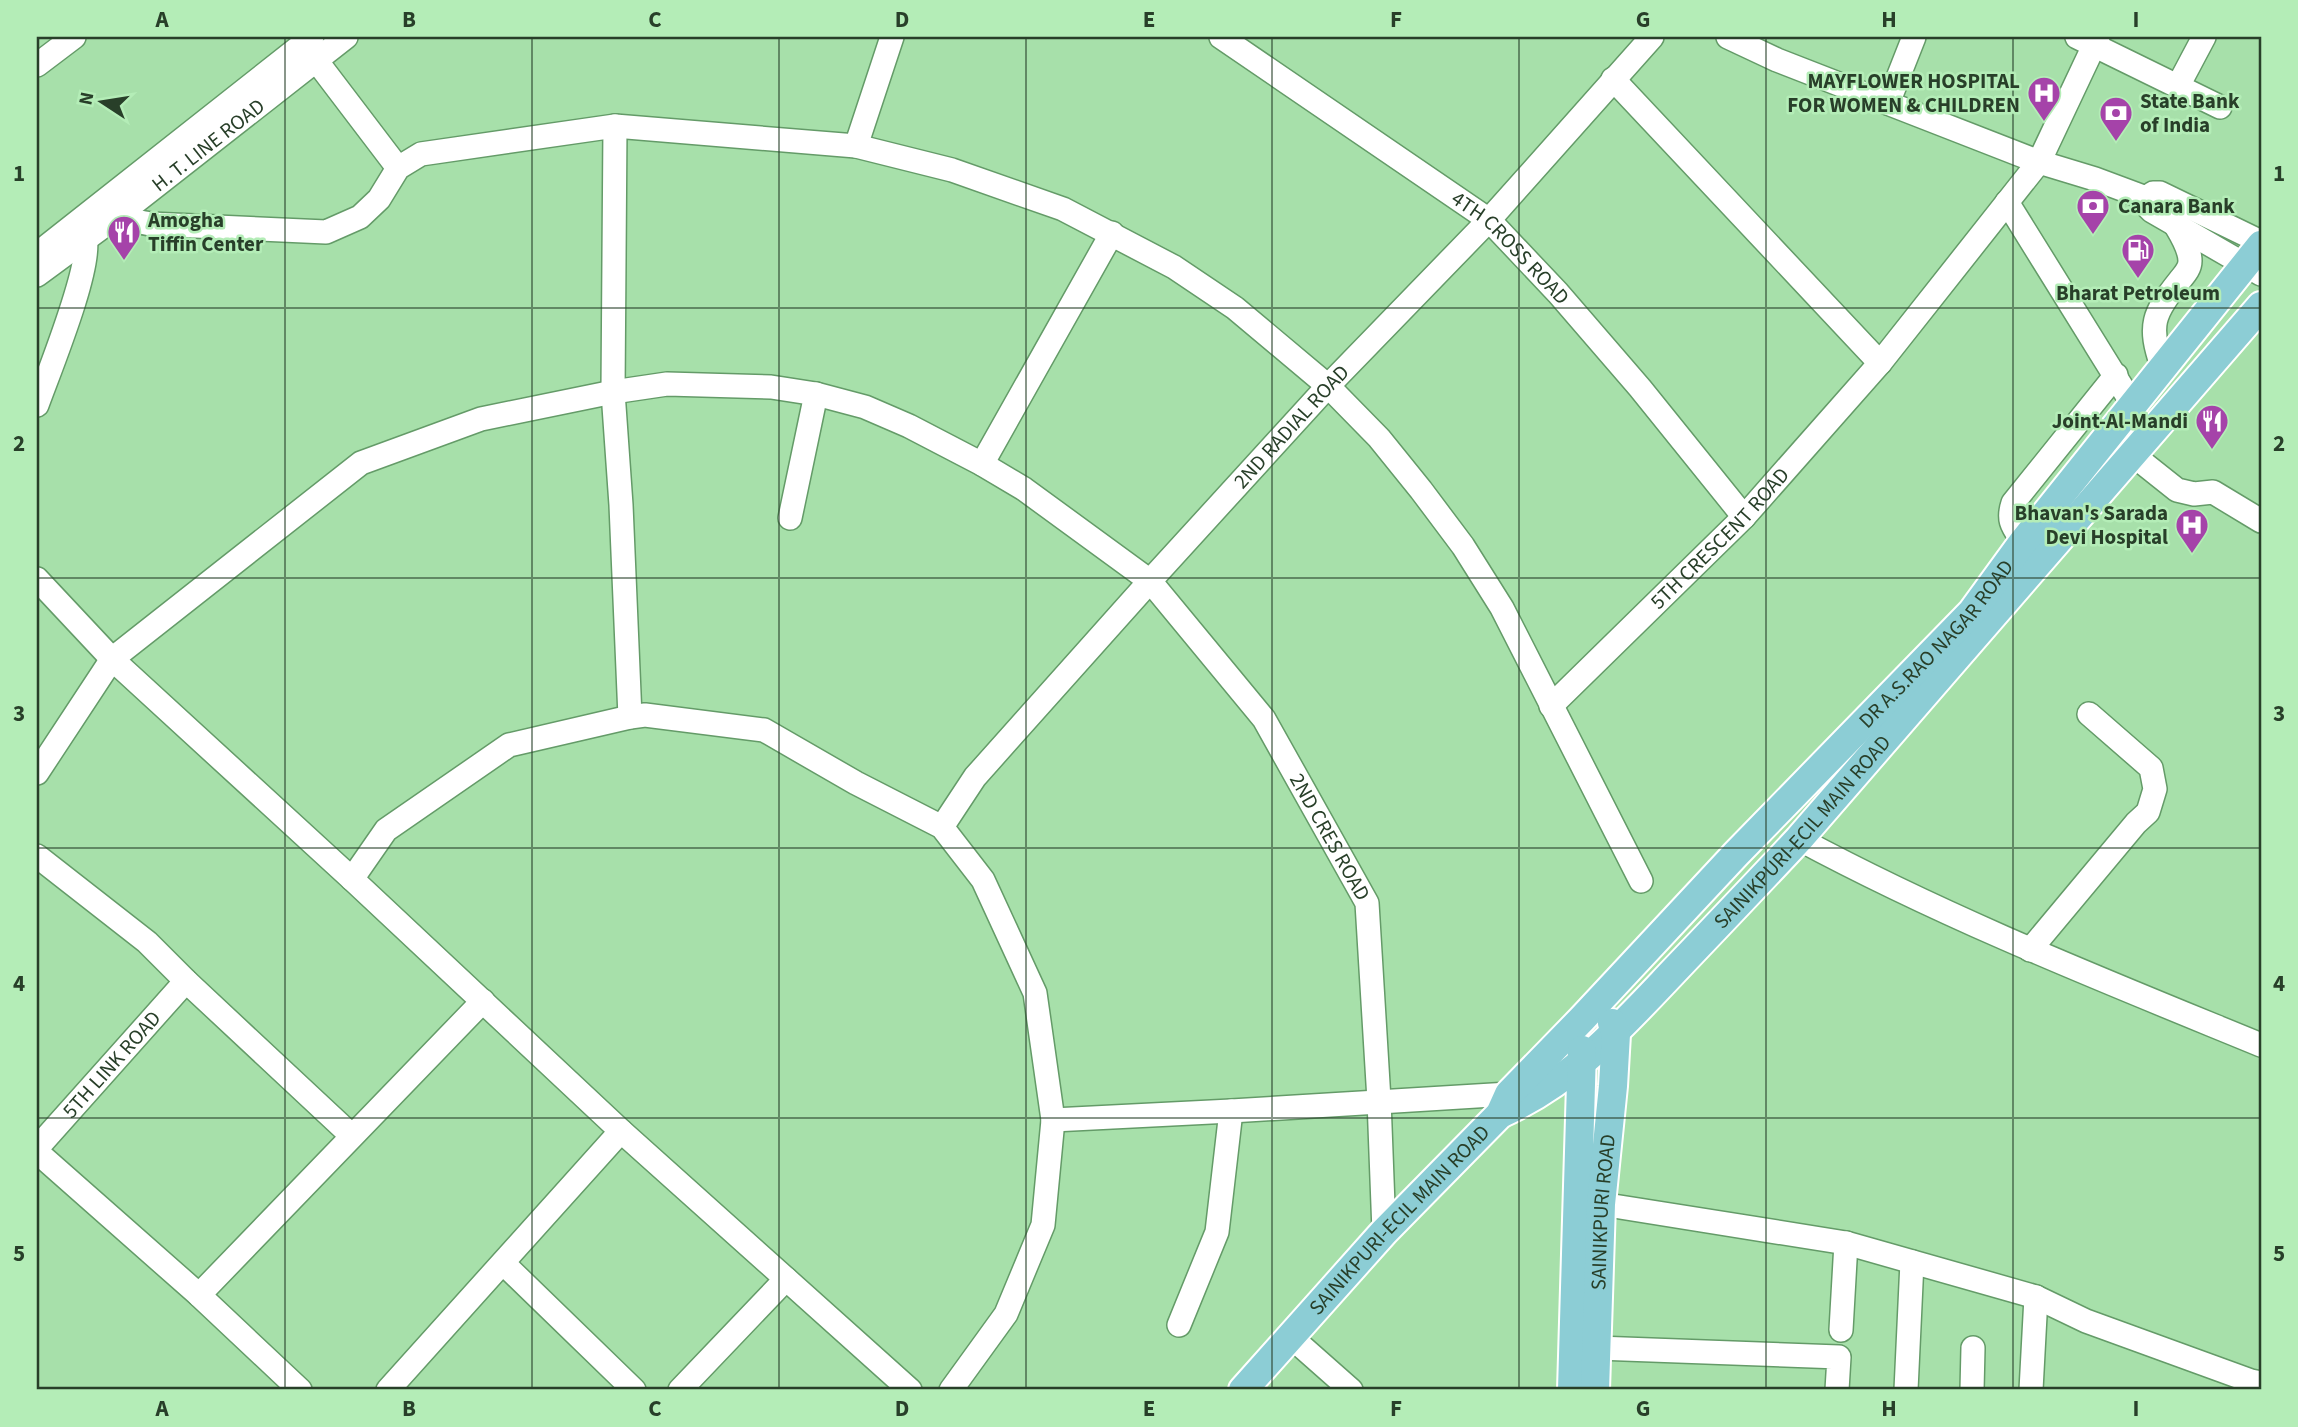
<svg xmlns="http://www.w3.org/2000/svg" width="2298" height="1427" font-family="'Source Sans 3',sans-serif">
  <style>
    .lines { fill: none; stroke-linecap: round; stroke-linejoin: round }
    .minor-casing { stroke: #649b68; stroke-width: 26 }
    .major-casing { stroke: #fff; stroke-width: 32 }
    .minor { stroke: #fff; stroke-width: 23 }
    .major { stroke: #8ccdd5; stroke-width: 28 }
    .grid { fill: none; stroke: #283f29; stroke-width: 2; stroke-opacity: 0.55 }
    .labels { text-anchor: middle; stroke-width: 5; stroke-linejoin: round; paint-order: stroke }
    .poi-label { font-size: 21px; font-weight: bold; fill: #283f29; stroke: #b4edb7; text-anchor: end }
    .street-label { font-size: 21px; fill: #283f29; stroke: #b4edb7 }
    .neatline { fill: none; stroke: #283f29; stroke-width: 2.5 }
    .grid-label { font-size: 23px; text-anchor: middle; font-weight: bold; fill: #283f29 }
  </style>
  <rect width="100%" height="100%" fill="#a7e0aa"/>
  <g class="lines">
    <defs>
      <g id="minor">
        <path id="s1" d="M 1221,37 L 1489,220 L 1558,293 L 1640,388 L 1744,517"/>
        <path d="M 1728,37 L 1777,60 L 2039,162 L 2095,179 L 2146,198 L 2153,193 L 2160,193 L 2261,242"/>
        <path d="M 2077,37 L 2220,107"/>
        <path d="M 309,51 L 398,168"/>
        <path d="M 37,65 L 74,37"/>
        <path d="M 1613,79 L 1880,363"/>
        <path d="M 2178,86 L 2204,37"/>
        <path d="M 1888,103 L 1914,37"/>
        <path d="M 615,126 L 613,392 L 621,505 L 630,717"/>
        <path d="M 856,146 L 892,37"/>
        <path d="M 2146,198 L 2148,207 L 2152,211 L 2261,274"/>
        <path d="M 107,200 C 122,217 129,221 151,224 L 326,232 L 360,217 L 379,199 L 398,168 L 421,154 L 615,126 L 856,146 L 952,170 L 1063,209 L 1174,267 L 1235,308 L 1328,386 L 1379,438 L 1421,490 L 1463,546 L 1502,608 L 1641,881"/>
        <path d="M 2007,202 L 2133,405"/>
        <path d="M 37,254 L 312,37"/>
        <path id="s2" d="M 37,275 L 120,214 L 346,37"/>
        <path d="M 2162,366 C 2148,325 2153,314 2180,280 C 2184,275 2190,269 2190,261 C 2190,249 2182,236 2176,226"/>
        <path d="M 37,405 C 48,374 93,265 85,238 C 84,235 82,232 80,229"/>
        <path d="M 2133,455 L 2177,490 L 2194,494 L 2213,492 L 2261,521"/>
        <path d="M 982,464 L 1112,233"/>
        <path d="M 790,518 L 816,394"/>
        <path d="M 2023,542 C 2013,527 2007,521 2013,503 L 2116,375"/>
        <path d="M 37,579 L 112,659 L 352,879 L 621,1131 L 910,1390"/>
        <path id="s3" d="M 1551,706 L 1744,517 L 1880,363 L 2039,162 L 2098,37"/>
        <path id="s4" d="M 37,773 L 112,659 L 361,463 L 481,419 L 613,392 L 667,384 L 771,387 L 816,394 L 865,407 L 909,426 L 982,464 L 1024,489 L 1150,581 L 1264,719 L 1367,903 L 1379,1100 L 1384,1232"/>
        <path id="s5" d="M 942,827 L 975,777 L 1150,581 L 1328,386 L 1489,220 L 1652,37"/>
        <path d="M 1799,839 C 1948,919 2105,981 2261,1045"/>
        <path d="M 37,856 L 147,942 L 186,981 L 352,1136"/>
        <path d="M 352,879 L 386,830 L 509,745 L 630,717 L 645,715 L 764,730 L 856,783 L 942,827 L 983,880 L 1035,993 L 1053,1120 L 1043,1225 L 1006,1314 L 951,1390"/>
        <path d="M 2030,950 L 2136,823 L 2148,812 L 2155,789 L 2151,768 L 2089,714"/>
        <path d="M 1053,1120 L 1231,1111 L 1509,1094 L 1522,1102"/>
        <path id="s6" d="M 37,1148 L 186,981"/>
        <path d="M 37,1152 L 199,1295 L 300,1390"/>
        <path d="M 1601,1204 L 1846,1243 L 2036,1297 L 2086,1321 L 2251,1381 L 2261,1383"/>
        <path d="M 503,1263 L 634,1390"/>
        <path d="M 199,1295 L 483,1001"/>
        <path d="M 1179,1325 L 1217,1232 L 1231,1111"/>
        <path d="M 1841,1330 L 1846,1243"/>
        <path d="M 1291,1337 L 1351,1390"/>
        <path d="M 1597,1348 L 1839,1357 L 1837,1390"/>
        <path d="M 388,1390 L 621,1131"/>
        <path d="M 680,1390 L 786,1279"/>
        <path d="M 1906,1390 L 1912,1262"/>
        <path d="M 1972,1390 L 1973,1348"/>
        <path d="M 2031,1390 L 2036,1297"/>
      </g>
      <g id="major">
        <path id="s7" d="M 1500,1114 C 1573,1081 1619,1029 1673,972 C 1715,928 1757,884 1799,839 L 2261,306"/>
        <path id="s8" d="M 1243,1390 L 1384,1232 L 1500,1114 L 1509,1094 L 1582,1019 L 1736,854 L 1972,612 L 2023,542 L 2261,245"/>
        <path d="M 1572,1390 L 1582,1050"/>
        <path id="s9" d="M 1595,1390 L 1601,1204 L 1613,1086 L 1616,1034 L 1612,1023"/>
      </g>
    </defs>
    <use href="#minor" class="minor-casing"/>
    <use href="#major" class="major-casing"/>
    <use href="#minor" class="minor"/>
    <use href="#major" class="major"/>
  </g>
  <path class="grid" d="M 285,37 L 285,1390M 532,37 L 532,1390M 779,37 L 779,1390M 1026,37 L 1026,1390M 1272,37 L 1272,1390M 1519,37 L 1519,1390M 1766,37 L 1766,1390M 2013,37 L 2013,1390M 37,308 L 2261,308M 37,578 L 2261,578M 37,848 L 2261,848M 37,1118 L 2261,1118"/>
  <defs>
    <symbol id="hospital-pin" viewBox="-11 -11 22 30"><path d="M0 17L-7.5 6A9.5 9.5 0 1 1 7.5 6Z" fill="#a543a9" stroke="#b4edb7"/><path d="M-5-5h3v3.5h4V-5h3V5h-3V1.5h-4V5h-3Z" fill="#fff"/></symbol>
    <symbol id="bank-pin" viewBox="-11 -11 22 30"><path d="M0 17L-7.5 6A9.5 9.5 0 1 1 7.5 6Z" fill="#a543a9" stroke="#b4edb7"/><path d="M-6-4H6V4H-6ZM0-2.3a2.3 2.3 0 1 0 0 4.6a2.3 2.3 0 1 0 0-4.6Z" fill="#fff"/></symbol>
    <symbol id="restaurant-pin" viewBox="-11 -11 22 30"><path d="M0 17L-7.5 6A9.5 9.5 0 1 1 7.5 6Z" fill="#a543a9" stroke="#b4edb7"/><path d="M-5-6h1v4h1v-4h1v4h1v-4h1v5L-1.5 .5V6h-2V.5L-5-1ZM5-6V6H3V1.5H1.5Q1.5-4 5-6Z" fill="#fff"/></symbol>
    <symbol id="fuel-pin" viewBox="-11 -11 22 30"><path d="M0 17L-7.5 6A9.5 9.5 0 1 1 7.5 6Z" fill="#a543a9" stroke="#b4edb7"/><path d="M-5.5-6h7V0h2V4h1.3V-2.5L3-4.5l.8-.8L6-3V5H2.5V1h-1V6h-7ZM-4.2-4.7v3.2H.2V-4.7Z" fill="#fff"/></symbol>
  </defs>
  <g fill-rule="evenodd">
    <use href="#hospital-pin" x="2025" y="74" width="38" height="52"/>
    <use href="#bank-pin" x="2097" y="94" width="38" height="52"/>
    <use href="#bank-pin" x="2074" y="187" width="38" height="52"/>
    <use href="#restaurant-pin" x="105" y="213" width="38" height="52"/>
    <use href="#fuel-pin" x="2119" y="231" width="38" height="52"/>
    <use href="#restaurant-pin" x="2193" y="402" width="38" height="52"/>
    <use href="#hospital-pin" x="2173" y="506" width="38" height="52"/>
  </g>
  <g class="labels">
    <g class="poi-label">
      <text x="2020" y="88">MAYFLOWER HOSPITAL<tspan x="2020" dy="24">FOR WOMEN &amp; CHILDREN</tspan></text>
      <text x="2140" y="108" text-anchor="start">State Bank<tspan x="2140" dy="24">of India</tspan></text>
      <text x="2118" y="213" text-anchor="start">Canara Bank</text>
      <text x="148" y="227" text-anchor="start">Amogha<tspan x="148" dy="24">Tiffin Center</tspan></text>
      <text x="2138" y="300" text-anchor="middle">Bharat Petroleum</text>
      <text x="2188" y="428">Joint-Al-Mandi</text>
      <text x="2168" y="520">Bhavan's Sarada<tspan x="2168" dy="24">Devi Hospital</tspan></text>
    </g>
    <g class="street-label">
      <text dy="7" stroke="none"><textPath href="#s2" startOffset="215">H. T. LINE ROAD</textPath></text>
      <text dy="7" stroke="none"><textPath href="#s1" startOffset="359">4TH CROSS ROAD</textPath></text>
      <text dy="7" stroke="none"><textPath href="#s5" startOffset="532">2ND RADIAL ROAD</textPath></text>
      <text dy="7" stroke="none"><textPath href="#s3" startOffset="238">5TH CRESCENT ROAD</textPath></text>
      <text dy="7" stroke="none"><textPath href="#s8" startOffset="1020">DR A.S.RAO NAGAR ROAD</textPath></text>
      <text dy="7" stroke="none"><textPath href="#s7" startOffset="416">SAINIKPURI-ECIL MAIN ROAD</textPath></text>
      <text dy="7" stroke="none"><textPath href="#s4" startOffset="1620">2ND CRES ROAD</textPath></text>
      <text dy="7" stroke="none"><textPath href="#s6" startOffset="112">5TH LINK ROAD</textPath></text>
      <text dy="7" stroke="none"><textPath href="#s9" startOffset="178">SAINIKPURI ROAD</textPath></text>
      <text dy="7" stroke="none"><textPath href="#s8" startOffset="231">SAINIKPURI-ECIL MAIN ROAD</textPath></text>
    </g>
  </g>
  <rect width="2298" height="1427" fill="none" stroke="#b4edb7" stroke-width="77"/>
  <g transform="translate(102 102) rotate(282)" stroke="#b4edb7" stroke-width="5" paint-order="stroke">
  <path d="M0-5L12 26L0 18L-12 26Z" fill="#283f29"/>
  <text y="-10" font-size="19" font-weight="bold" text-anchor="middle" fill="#283f29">N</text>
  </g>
  <rect x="38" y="38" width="2222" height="1350" class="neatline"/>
  <g class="grid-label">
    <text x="162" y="27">A</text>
    <text x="409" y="27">B</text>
    <text x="655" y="27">C</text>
    <text x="902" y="27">D</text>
    <text x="1149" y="27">E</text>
    <text x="1396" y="27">F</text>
    <text x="1643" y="27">G</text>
    <text x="1889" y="27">H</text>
    <text x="2136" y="27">I</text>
    <text x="19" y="181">1</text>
    <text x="2279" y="181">1</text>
    <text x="19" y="451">2</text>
    <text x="2279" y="451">2</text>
    <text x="19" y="721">3</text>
    <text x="2279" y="721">3</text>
    <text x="19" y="991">4</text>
    <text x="2279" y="991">4</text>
    <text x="19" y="1261">5</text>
    <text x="2279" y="1261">5</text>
    <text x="162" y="1416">A</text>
    <text x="409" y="1416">B</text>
    <text x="655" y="1416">C</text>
    <text x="902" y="1416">D</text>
    <text x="1149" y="1416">E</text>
    <text x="1396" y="1416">F</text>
    <text x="1643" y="1416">G</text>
    <text x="1889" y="1416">H</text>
    <text x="2136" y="1416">I</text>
  </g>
</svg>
